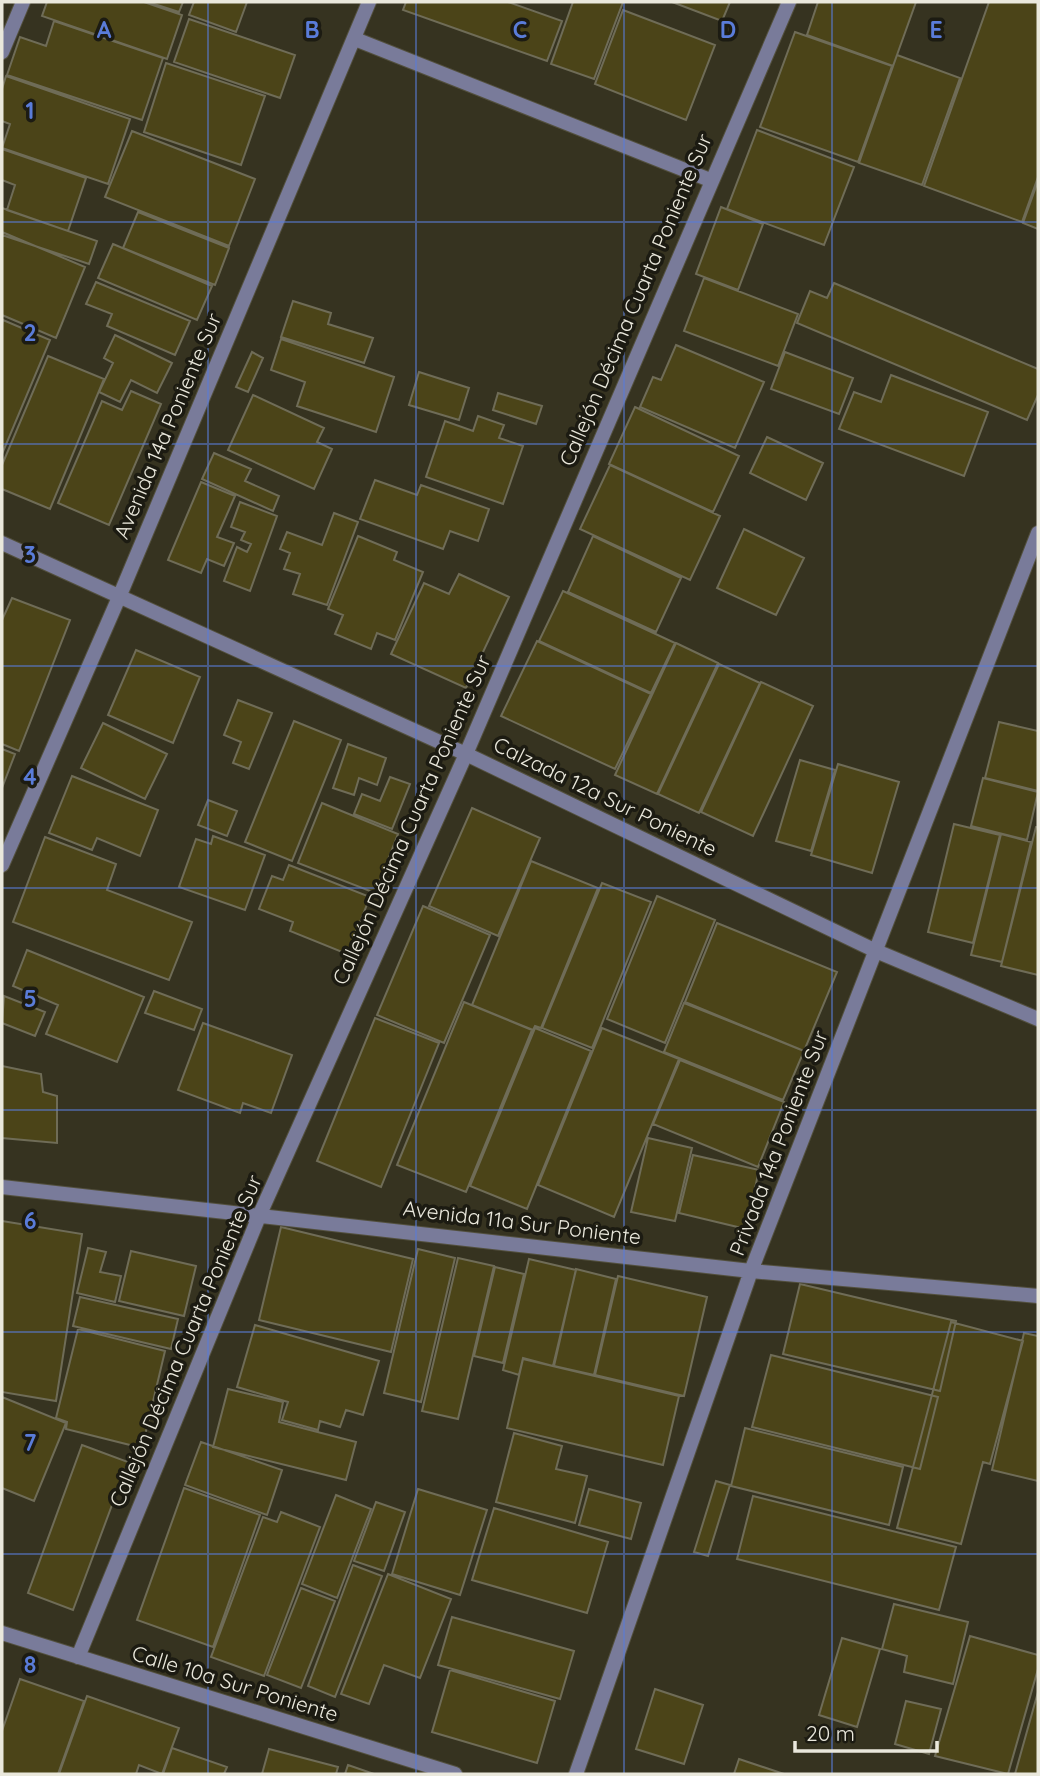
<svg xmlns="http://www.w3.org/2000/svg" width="1040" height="1776" font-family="Quicksand,sans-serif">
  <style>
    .building { fill: #4b4418; stroke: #6f6c57; stroke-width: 2 }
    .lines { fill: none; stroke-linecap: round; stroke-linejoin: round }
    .minor-casing { stroke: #53503e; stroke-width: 16 }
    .minor { stroke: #797b9a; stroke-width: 14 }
    .grid { fill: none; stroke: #5a7cd9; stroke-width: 2; stroke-opacity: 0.55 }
    .labels { text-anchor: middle; stroke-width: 7; stroke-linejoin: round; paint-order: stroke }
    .street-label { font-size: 21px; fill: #eae8dc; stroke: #1c1b12 }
    .grid-label { font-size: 23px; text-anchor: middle; font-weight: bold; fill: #5a7cd9; stroke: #1c1b12; stroke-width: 7; stroke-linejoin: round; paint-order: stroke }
  </style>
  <rect width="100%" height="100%" fill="#363320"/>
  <path class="building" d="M 47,2 L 144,2 L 182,15 L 167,59 L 42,16 Z
    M 148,2 L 183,2 L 179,12 Z
    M 194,2 L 247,2 L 236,32 L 189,15 Z
    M 406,2 L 508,2 L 562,21 L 547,61 L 403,10 Z
    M 573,2 L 623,2 L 594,79 L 551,64 Z
    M 672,2 L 730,2 L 722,21 Z
    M 818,2 L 916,2 L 893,66 L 807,35 Z
    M 989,2 L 1038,2 L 1038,177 L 1022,222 L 924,186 Z
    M 623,10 L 715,45 L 686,120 L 595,84 Z
    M 189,19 L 295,55 L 280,98 L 174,62 Z
    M 54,21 L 163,58 L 142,120 L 7,75 L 20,37 L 46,46 Z
    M 795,32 L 892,66 L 858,162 L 760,127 Z
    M 897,55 L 960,78 L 922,185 L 859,163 Z
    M 166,63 L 265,96 L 241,165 L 144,132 Z
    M 6,76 L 130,119 L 108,184 L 2,148 L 10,124 L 2,121 L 2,89 Z
    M 757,130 L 854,167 L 824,245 L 727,209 Z
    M 132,131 L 255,179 L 229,246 L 105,197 Z
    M 2,149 L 86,178 L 68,231 L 7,210 L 15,185 L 2,180 Z
    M 1038,181 L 1038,229 L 1023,223 Z
    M 721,207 L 763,224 L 738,290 L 696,274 Z
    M 2,208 L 97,241 L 89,264 L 2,235 Z
    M 138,212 L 229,248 L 215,285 L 123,248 Z
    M 2,232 L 85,267 L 56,338 L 2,315 Z
    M 113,244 L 212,286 L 197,320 L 98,278 Z
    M 704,278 L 798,314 L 778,366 L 684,331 Z
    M 96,282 L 190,321 L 175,355 L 107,326 L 112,314 L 86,304 Z
    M 834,283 L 1038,369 L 1038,395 L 1027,420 L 797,323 L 810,291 L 827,298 Z
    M 293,301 L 331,313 L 328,324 L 373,338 L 364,363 L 281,337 Z
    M 3,320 L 50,340 L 2,454 L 2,324 Z
    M 115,335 L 172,363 L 157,393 L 131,380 L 120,402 L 99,392 L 113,363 L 104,358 Z
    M 281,339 L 394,377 L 376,432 L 297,406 L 305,382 L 271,370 Z
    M 676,345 L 764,382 L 735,448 L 640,407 L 653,377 L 661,380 Z
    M 252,352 L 263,358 L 248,392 L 236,387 Z
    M 785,352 L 853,378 L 839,414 L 771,389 Z
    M 48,356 L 104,379 L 50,509 L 2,489 L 2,465 Z
    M 419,372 L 469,388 L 459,420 L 409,405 Z
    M 891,375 L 988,412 L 964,476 L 839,429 L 854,392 L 881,402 Z
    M 131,391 L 161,404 L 109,525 L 58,503 L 102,401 L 122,410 Z
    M 498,393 L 542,406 L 536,424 L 493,410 Z
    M 253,395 L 324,428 L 317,442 L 332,449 L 314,489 L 228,450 Z
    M 635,407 L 739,456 L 713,512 L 609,464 Z
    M 478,416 L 504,425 L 499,438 L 523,446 L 503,504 L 426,477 L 445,421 L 473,431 Z
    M 767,437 L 823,463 L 806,500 L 750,473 Z
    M 214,453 L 251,469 L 245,481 L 279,496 L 273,511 L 202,479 Z
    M 610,465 L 720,516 L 690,580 L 580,529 Z
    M 375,480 L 417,495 L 421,485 L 489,509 L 478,541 L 450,531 L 443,549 L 360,519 Z
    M 201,482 L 235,496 L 217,537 L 234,543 L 224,566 L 207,559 L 201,573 L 168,560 Z
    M 240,502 L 277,516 L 250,591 L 224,581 L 237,547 L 247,552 L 251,544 L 241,540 L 245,532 L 231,527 Z
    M 334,513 L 358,522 L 327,605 L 293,594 L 300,574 L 284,569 L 290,553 L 280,549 L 287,532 L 322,545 Z
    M 744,529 L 804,558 L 776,615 L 717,588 Z
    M 358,536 L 397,552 L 394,560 L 423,572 L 395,640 L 377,633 L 371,649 L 335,634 L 343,615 L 328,609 Z
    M 593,536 L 681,578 L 656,632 L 568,592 Z
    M 459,574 L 509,597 L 466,688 L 391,654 L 424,583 L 449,594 Z
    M 563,591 L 675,643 L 651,693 L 539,641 Z
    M 12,598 L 70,620 L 19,751 L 2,744 L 2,620 Z
    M 537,641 L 651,694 L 615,769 L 501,716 Z
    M 676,643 L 718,663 L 657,794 L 615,775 Z
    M 136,650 L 200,677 L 173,743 L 108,715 Z
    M 719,664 L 760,683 L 699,813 L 658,794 Z
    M 761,682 L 813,706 L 753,836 L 701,812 Z
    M 238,700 L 272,713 L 249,769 L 233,763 L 241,742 L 224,735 Z
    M 294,721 L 341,740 L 292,861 L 245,842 Z
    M 999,722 L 1038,731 L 1038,791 L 985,778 Z
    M 103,723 L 167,754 L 145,799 L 81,768 Z
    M 348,744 L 386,758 L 377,785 L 359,778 L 354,795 L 333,788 Z
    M 2,749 L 15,754 L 2,788 Z
    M 800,760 L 835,770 L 811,851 L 776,841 Z
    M 838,764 L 899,782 L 872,873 L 811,855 Z
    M 72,776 L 158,810 L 140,856 L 97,838 L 92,850 L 49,833 Z
    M 390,777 L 410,784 L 392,829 L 354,814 L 362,794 L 380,801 Z
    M 983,778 L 1038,792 L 1027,840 L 971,826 Z
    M 208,800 L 237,811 L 227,836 L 198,825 Z
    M 322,803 L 398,834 L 375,893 L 298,863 Z
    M 472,808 L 540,838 L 498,936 L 429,906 Z
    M 954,824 L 1000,835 L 973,943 L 928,932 Z
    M 1036,827 L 1038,827 L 1038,975 L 1001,966 Z
    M 1001,834 L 1031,842 L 1002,962 L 971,955 Z
    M 213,836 L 265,855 L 245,910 L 179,887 L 196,839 L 211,844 Z
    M 45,837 L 116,864 L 107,890 L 192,922 L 169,980 L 13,922 Z
    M 531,861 L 598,888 L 541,1028 L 535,1026 L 533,1030 L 472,1005 Z
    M 289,865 L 370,897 L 347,954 L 290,931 L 293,922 L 259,909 L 272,876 L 283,880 Z
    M 602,883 L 651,902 L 592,1048 L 542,1028 Z
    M 657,896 L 715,920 L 665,1043 L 607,1019 Z
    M 423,906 L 490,935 L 444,1043 L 377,1015 Z
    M 717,923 L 837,972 L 804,1051 L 685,1002 Z
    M 27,950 L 144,997 L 117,1062 L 46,1034 L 58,1005 L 13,986 Z
    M 154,991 L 202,1009 L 194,1030 L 145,1013 Z
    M 4,996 L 45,1012 L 35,1036 L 2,1023 Z
    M 464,1002 L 532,1030 L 466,1192 L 397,1165 Z
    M 684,1003 L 804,1051 L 783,1100 L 664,1052 Z
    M 375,1018 L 439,1043 L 381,1187 L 317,1161 Z
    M 203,1023 L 292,1055 L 271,1113 L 243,1103 L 240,1113 L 178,1090 Z
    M 535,1028 L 591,1051 L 527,1209 L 470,1186 Z
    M 602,1028 L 679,1059 L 614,1217 L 538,1185 Z
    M 680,1060 L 784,1102 L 758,1167 L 653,1124 Z
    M 2,1066 L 41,1074 L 43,1092 L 57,1096 L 57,1143 L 2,1138 Z
    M 648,1138 L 692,1148 L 675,1221 L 631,1212 Z
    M 693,1155 L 759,1170 L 746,1229 L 679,1213 Z
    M 2,1221 L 82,1234 L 56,1401 L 2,1392 Z
    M 281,1227 L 413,1259 L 391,1352 L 259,1320 Z
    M 88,1248 L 106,1252 L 100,1272 L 121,1276 L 115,1302 L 77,1293 Z
    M 418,1249 L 455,1258 L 421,1402 L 384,1393 Z
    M 131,1251 L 196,1266 L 184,1316 L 119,1301 Z
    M 458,1258 L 494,1266 L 458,1419 L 422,1411 Z
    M 529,1259 L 576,1270 L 553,1366 L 523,1358 L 519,1375 L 503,1370 Z
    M 495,1267 L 524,1274 L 503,1363 L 474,1356 Z
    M 576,1269 L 616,1279 L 594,1375 L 554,1366 Z
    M 618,1276 L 707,1297 L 684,1396 L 595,1375 Z
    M 800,1284 L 956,1321 L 940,1391 L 783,1354 Z
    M 80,1297 L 178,1319 L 171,1349 L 73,1326 Z
    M 951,1322 L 1023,1341 L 990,1464 L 983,1462 L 961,1544 L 897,1528 Z
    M 255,1325 L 379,1361 L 363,1415 L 346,1410 L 340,1427 L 320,1421 L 318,1430 L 282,1420 L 288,1402 L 237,1387 Z
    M 78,1329 L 165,1351 L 142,1448 L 66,1429 L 67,1422 L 56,1418 Z
    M 1024,1333 L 1038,1336 L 1038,1481 L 992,1470 Z
    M 771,1355 L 938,1397 L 920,1469 L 752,1427 Z
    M 523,1359 L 679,1396 L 663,1465 L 507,1428 Z
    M 228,1389 L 283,1402 L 279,1422 L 356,1442 L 346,1480 L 213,1447 Z
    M 2,1397 L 66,1423 L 34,1501 L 2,1488 Z
    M 745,1428 L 903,1467 L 889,1525 L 731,1486 Z
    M 514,1433 L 562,1446 L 556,1469 L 587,1476 L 575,1523 L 496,1502 Z
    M 201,1442 L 282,1470 L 267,1515 L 185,1485 Z
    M 82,1445 L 128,1462 L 73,1610 L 28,1593 Z
    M 716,1481 L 730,1485 L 708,1556 L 694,1552 Z
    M 184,1488 L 260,1515 L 213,1647 L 137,1620 Z
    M 418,1489 L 487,1510 L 460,1595 L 392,1574 Z
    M 589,1489 L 641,1503 L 631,1539 L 579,1525 Z
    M 336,1495 L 371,1509 L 337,1598 L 302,1584 Z
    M 753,1496 L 956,1547 L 939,1610 L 737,1559 Z
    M 376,1502 L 405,1512 L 384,1571 L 354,1561 Z
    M 494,1508 L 608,1542 L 587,1613 L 472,1580 Z
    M 281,1512 L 320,1527 L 264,1676 L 211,1657 L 263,1517 L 277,1522 Z
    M 353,1565 L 382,1576 L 335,1697 L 308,1686 Z
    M 388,1574 L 451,1599 L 420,1678 L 384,1665 L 369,1704 L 341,1694 Z
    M 301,1588 L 335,1601 L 301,1688 L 267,1675 Z
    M 894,1604 L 968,1622 L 953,1684 L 904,1672 L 907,1656 L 882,1649 Z
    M 452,1617 L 574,1651 L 560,1699 L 438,1665 Z
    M 970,1636 L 1038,1655 L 1038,1669 L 1008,1774 L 935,1756 Z
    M 842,1638 L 880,1649 L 857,1727 L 819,1715 Z
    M 450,1670 L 555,1701 L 537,1763 L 432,1732 Z
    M 20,1679 L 84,1701 L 58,1774 L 2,1774 L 2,1731 Z
    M 655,1689 L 703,1705 L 684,1764 L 636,1749 Z
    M 1038,1692 L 1038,1774 L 1015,1774 Z
    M 87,1696 L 179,1728 L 162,1774 L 139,1765 L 136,1774 L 59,1774 Z
    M 906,1701 L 941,1709 L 929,1754 L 895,1744 Z
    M 172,1748 L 227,1767 L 224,1774 L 163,1774 Z
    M 269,1749 L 338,1767 L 336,1774 L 262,1774 Z
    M 739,1759 L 784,1774 L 734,1774 Z
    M 348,1765 L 374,1774 L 345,1774 Z"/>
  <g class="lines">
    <defs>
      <path id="minor" d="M 355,39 L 710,180
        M 2,52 L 23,2
        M 2,543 L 466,754 L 876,951 L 1038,1019
        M 2,865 L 120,595 L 369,2
        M 2,1187 L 751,1271 L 1038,1296
        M 2,1633 L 455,1774
        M 78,1657 L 260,1214 L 466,754 L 789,2
        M 576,1774 L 751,1271 L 1038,533"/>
    </defs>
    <use href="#minor" class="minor-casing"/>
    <use href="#minor" class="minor"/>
  </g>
  <path class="grid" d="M 208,2 L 208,1774M 416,2 L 416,1774M 624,2 L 624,1774M 832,2 L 832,1774M 2,222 L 1038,222M 2,444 L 1038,444M 2,666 L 1038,666M 2,888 L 1038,888M 2,1110 L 1038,1110M 2,1332 L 1038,1332M 2,1554 L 1038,1554"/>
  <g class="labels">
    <g class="street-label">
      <text transform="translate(636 300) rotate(-67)" y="7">Callejón Décima Cuarta Poniente Sur</text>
      <text transform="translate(168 426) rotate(-67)" y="7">Avenida 14a Poniente Sur</text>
      <text transform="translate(605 797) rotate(26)" y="7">Calzada 12a Sur Poniente</text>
      <text transform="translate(412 820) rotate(-66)" y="7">Callejón Décima Cuarta Poniente Sur</text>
      <text transform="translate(779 1143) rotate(-69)" y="7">Privada 14a Poniente Sur</text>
      <text transform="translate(522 1223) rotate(7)" y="7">Avenida 11a Sur Poniente</text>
      <text transform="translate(186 1341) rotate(-67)" y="7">Callejón Décima Cuarta Poniente Sur</text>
      <text transform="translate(235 1684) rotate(17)" y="7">Calle 10a Sur Poniente</text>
    </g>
  </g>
  <g class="grid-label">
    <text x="104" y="38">A</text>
    <text x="312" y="38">B</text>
    <text x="520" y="38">C</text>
    <text x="728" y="38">D</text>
    <text x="936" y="38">E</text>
    <text x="30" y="119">1</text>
    <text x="30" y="341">2</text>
    <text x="30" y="563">3</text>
    <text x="30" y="785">4</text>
    <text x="30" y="1007">5</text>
    <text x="30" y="1229">6</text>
    <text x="30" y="1451">7</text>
    <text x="30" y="1673">8</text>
  </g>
  <rect width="1040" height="1776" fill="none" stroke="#eae8dc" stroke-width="7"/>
  <path d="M795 1741v10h142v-10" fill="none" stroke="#eae8dc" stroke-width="3.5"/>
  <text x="806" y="1741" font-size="21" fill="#eae8dc" stroke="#1c1b12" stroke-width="5" paint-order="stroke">20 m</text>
</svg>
